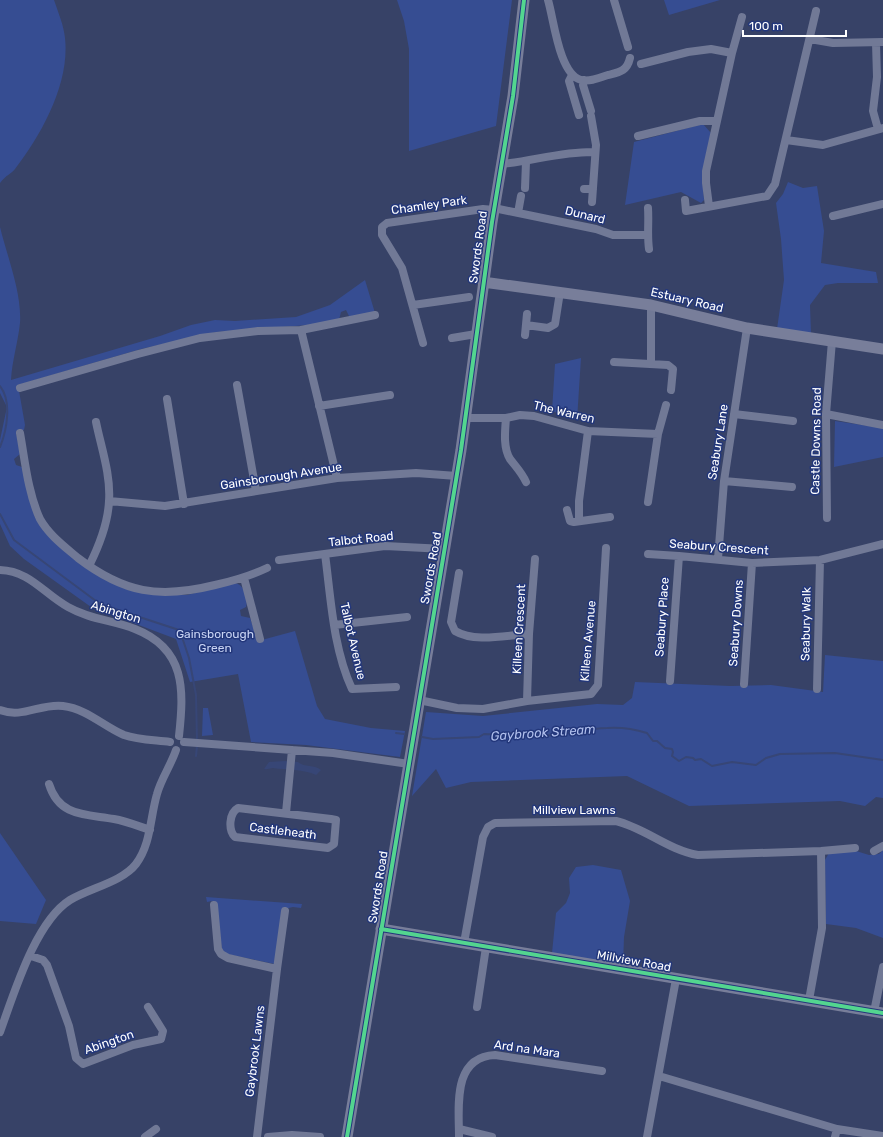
<svg xmlns="http://www.w3.org/2000/svg" width="883" height="1137" font-family="Rubik,sans-serif">
  <style>
    .green { fill: #364d92 }
    .water { fill: #374676 }
    .lines { fill: none; stroke-linecap: round; stroke-linejoin: round }
    .stream { stroke: #374676; stroke-width: 2 }
    .street { stroke: #717996; stroke-width: 8 }
    .secondary { stroke: #787e9a; stroke-width: 11 }
    .cycleway-casing { stroke: #23377b; stroke-width: 6 }
    .cycleway { stroke: #53d58f; stroke-width: 4 }
    .labels { text-anchor: middle; stroke-width: 3; stroke-linejoin: round; paint-order: stroke }
    .street-label { font-size: 12px; fill: #fff; stroke: #23377b }
    .park-label { font-size: 12px; fill: #c9d4f4; stroke: #23377b }
    .water-label { font-size: 13px; font-style: italic; fill: #b1c0ed; stroke: #23377b }
  </style>
  <rect width="100%" height="100%" fill="#374267"/>
  <path class="green" d="M 0,0 L 54,0 C 58,12 64,26 65,38 C 70,83 42,134 15,169 C 11,174 6,175 0,183 Z
    M 397,0 L 512,0 L 496,126 L 409,151 L 409,49 L 404,21 Z
    M 664,0 L 720,0 L 669,15 Z
    M 703,124 L 711,133 L 702,174 L 704,200 L 701,203 L 681,192 L 625,205 L 634,142 Z
    M 788,182 L 803,188 L 817,186 L 824,231 L 821,263 L 876,272 L 878,283 L 838,283 L 825,285 L 810,305 L 811,334 L 777,329 L 784,280 L 781,239 L 776,203 L 783,194 Z
    M 0,227 C 7,256 22,293 20,323 C 18,342 12,361 11,380 L 160,336 L 191,325 L 215,320 L 235,321 L 296,317 L 330,305 L 365,280 L 375,313 L 350,318 L 346,310 L 341,312 L 339,320 L 308,325 L 217,332 L 141,349 L 18,385 L 25,425 L 24,430 L 16,431 L 20,454 L 14,459 L 16,465 L 22,467 L 35,517 L 106,580 L 128,590 L 159,595 L 187,595 L 234,583 C 244,583 249,599 246,607 L 240,610 L 241,616 L 250,618 L 258,641 L 295,631 L 317,706 L 325,719 L 371,728 L 405,731 L 400,757 L 306,745 L 251,742 L 238,674 L 190,682 L 176,639 L 91,607 L 24,559 L 10,546 L 0,524 L 0,440 L 7,407 L 0,393 Z
    M 581,358 L 577,420 L 552,411 L 555,364 Z
    M 835,421 L 883,428 L 883,457 L 834,467 Z
    M 825,655 L 883,661 L 883,798 L 876,797 L 865,806 L 840,801 L 689,806 L 627,776 L 471,782 L 446,788 L 436,769 L 412,796 L 426,712 L 483,716 L 597,704 L 623,705 L 632,698 L 635,682 L 730,686 L 771,685 L 823,692 Z
    M 203,708 L 208,708 L 213,735 L 202,736 Z
    M 0,833 L 46,900 L 36,924 L 0,921 Z
    M 853,850 L 869,855 L 879,854 L 883,850 L 883,938 L 856,928 L 826,924 L 825,860 L 829,853 Z
    M 593,865 L 621,870 L 630,901 L 624,937 L 623,966 L 552,953 L 556,913 L 566,903 L 570,893 L 569,878 L 576,867 Z
    M 206,897 L 302,904 L 301,908 L 293,907 L 284,909 L 275,964 L 226,954 L 222,950 L 216,902 L 212,901 L 207,902 Z"/>
  <path class="water" d="M 285,761 L 298,762 C 305,768 314,764 321,770 L 316,775 C 304,769 286,770 273,768 C 269,768 268,770 264,769 L 269,762 Z"/>
  <g class="lines">
    <path class="stream" d="M 0,386 C 12,401 7,430 0,447
      M 0,514 L 14,540 L 100,604 L 182,631
      M 182,630 L 181,634 L 189,658 L 196,695 L 197,741
      M 396,733 L 404,734
      M 422,737 L 433,739 L 479,737 L 484,734 L 506,735 L 518,731 C 545,743 578,728 607,728 C 621,727 634,729 647,733 L 653,741 L 657,741 L 665,748 L 672,749 L 673,752 L 672,756 L 679,761 L 686,757 L 693,758 L 695,760 L 701,759 L 712,766 L 732,762 L 756,765 L 766,758 L 780,754 L 835,753 L 883,760
      M 196,756 L 197,746"/>
    <path class="street" d="M 548,0 C 554,20 559,74 581,80 C 590,82 599,78 608,75 C 620,72 627,71 630,58
      M 614,0 L 628,47
      M 810,39 L 833,43 L 883,42
      M 876,43 L 877,77 L 873,111 L 878,129
      M 641,64 L 688,52 L 711,49 L 732,53
      M 572,75 L 569,81 L 579,115
      M 584,80 L 583,85 L 591,111
      M 591,116 L 596,145 L 592,202
      M 638,136 L 700,121 L 717,121
      M 786,140 L 823,145 L 883,128
      M 502,164 C 533,161 564,151 595,152
      M 525,188 L 526,162
      M 584,189 L 593,189
      M 685,200 L 686,211 L 767,196 L 775,184 L 816,11
      M 709,206 L 706,183 L 706,171 L 732,53 L 742,17
      M 494,208 L 596,229 L 613,235 L 646,235
      M 648,208 C 649,222 647,235 649,249
      M 518,213 L 521,196
      M 833,216 L 883,204
      M 413,305 L 469,297
      M 526,325 L 548,328 L 555,324 L 560,292
      M 301,330 L 337,478
      M 525,335 L 527,314
      M 452,338 L 476,334
      M 423,343 L 402,268 L 382,235 L 382,227 L 387,223 L 483,209 L 494,210
      M 614,362 L 668,365 L 673,369 L 671,390
      M 651,363 L 651,305
      M 237,385 L 256,491
      M 20,388 L 138,354 L 200,338 L 258,331 L 301,330 L 375,315
      M 167,399 L 184,504
      M 319,406 L 390,395
      M 734,414 L 793,421
      M 826,414 L 883,425
      M 465,418 L 506,418 L 520,415 L 534,416 L 588,431 L 658,434
      M 506,418 C 505,431 503,448 510,459 C 516,467 522,473 526,482
      M 20,433 C 25,461 28,493 40,519 C 49,535 64,546 78,558 C 124,593 159,599 215,585 C 233,581 250,576 267,568
      M 724,481 L 792,487
      M 109,501 L 165,506 L 337,478 L 416,473 L 457,476
      M 648,502 L 658,434 L 666,405
      M 567,510 L 570,521 L 574,522 L 610,517
      M 827,518 L 826,414 L 832,341
      M 579,521 L 579,501 L 588,431
      M 325,554 C 331,599 333,648 352,689 L 396,687
      M 648,554 L 679,556 L 752,563 L 820,560 L 883,544
      M 718,559 L 724,481 L 747,328
      M 279,560 L 385,546 L 445,549
      M 89,566 C 99,546 108,524 109,501 C 111,475 101,447 96,422
      M 0,570 C 30,571 44,594 68,607 C 91,620 113,620 135,629 C 186,649 184,690 179,736
      M 459,573 L 451,622 L 455,631 C 475,643 507,635 529,634
      M 244,578 L 260,639
      M 334,625 L 407,617
      M 670,681 L 679,556
      M 744,684 L 752,563
      M 817,689 L 820,560
      M 419,700 L 457,708 L 483,709 L 527,701 L 591,694 L 598,685 L 606,548
      M 527,701 L 529,634 L 535,559
      M 0,710 C 22,719 41,703 63,706 C 87,709 103,726 124,735 C 138,740 155,740 170,742
      M 184,742 L 333,753 L 409,764
      M 49,784 C 59,817 86,814 114,819 C 126,821 138,826 150,830
      M 238,808 L 331,819 L 336,820 L 334,844 L 328,848 L 235,837 C 228,830 229,813 238,808 Z
      M 286,813 L 292,750
      M 874,851 L 883,846
      M 214,905 L 218,949 L 221,954 L 228,958 L 277,969 L 285,911
      M 464,943 L 483,837 L 488,827 L 495,823 L 616,821 C 645,828 668,850 698,855 L 821,851 L 855,848
      M 31,956 L 43,960 L 47,965 L 69,1026 L 76,1058 L 83,1064 L 133,1045 L 161,1039 L 163,1031 L 148,1007
      M 809,1000 L 822,928 L 821,851
      M 477,1007 L 486,947
      M 874,1012 L 883,967
      M 0,1032 C 14,994 35,922 70,900 C 90,888 122,882 136,864 C 151,844 150,818 157,794 C 161,779 171,765 176,750
      M 659,1076 L 837,1129 L 835,1137
      M 459,1129 L 492,1137
      M 837,1129 L 883,1136
      M 145,1137 L 156,1129
      M 257,1137 L 277,969
      M 268,1137 L 292,1135 L 320,1137
      M 459,1137 C 459,1107 452,1057 495,1055 L 602,1071
      M 647,1137 L 676,979"/>
    <path class="secondary" d="M 483,282 L 651,305 L 747,328 L 883,349
      M 381,929 L 883,1013
      M 347,1137 L 461,450 L 492,222 L 513,96 L 524,0"/>
    <defs>
      <path id="cycleway" d="M 381,929 L 883,1013
        M 347,1137 L 461,450 L 492,222 L 513,96 L 524,0"/>
    </defs>
    <use href="#cycleway" class="cycleway-casing"/>
    <use href="#cycleway" class="cycleway"/>
  </g>
  <g class="labels">
    <g class="street-label">
      <text transform="translate(429 205) rotate(-8)" y="4">Chamley Park</text>
      <text transform="translate(585 215) rotate(14)" y="4">Dunard</text>
      <text transform="translate(478 247) rotate(-82)" y="4">Swords Road</text>
      <text transform="translate(687 300) rotate(13)" y="4">Estuary Road</text>
      <text transform="translate(564 412) rotate(13)" y="4">The Warren</text>
      <text transform="translate(816 441) rotate(-89)" y="4">Castle Downs Road</text>
      <text transform="translate(718 442) rotate(-81)" y="4">Seabury Lane</text>
      <text transform="translate(281 476) rotate(-9)" y="4">Gainsborough Avenue</text>
      <text transform="translate(361 539) rotate(-6)" y="4">Talbot Road</text>
      <text transform="translate(719 547) rotate(4)" y="4">Seabury Crescent</text>
      <text transform="translate(431 568) rotate(-80)" y="4">Swords Road</text>
      <text transform="translate(116 612) rotate(17)" y="4">Abington</text>
      <text transform="translate(662 617) rotate(-86)" y="4">Seabury Place</text>
      <text transform="translate(736 623) rotate(-86)" y="4">Seabury Downs</text>
      <text transform="translate(806 624) rotate(-89)" y="4">Seabury Walk</text>
      <text transform="translate(519 629) rotate(-87)" y="4">Killeen Crescent</text>
      <text transform="translate(353 641) rotate(77)" y="4">Talbot Avenue</text>
      <text transform="translate(588 641) rotate(-85)" y="4">Killeen Avenue</text>
      <text x="574" y="814">Millview Lawns</text>
      <text transform="translate(283 831) rotate(7)" y="4">Castleheath</text>
      <text transform="translate(378 887) rotate(-81)" y="4">Swords Road</text>
      <text transform="translate(634 961) rotate(10)" y="4">Millview Road</text>
      <text transform="translate(109 1042) rotate(-19)" y="4">Abington</text>
      <text transform="translate(527 1049) rotate(8)" y="4">Ard na Mara</text>
      <text transform="translate(255 1051) rotate(-83)" y="4">Gaybrook Lawns</text>
    </g>
    <g class="park-label">
      <text x="215" y="638">Gainsborough<tspan x="215" dy="14">Green</tspan></text>
    </g>
    <g class="water-label">
      <text transform="translate(543 732) rotate(-4)" y="5">Gaybrook Stream</text>
    </g>
  </g>
  <path d="M743 30v6h103v-6" fill="none" stroke="#ffffff" stroke-width="2"/>
  <text x="749" y="30" font-size="12" fill="#ffffff" stroke="#23377b" stroke-width="3" paint-order="stroke">100 m</text>
</svg>
